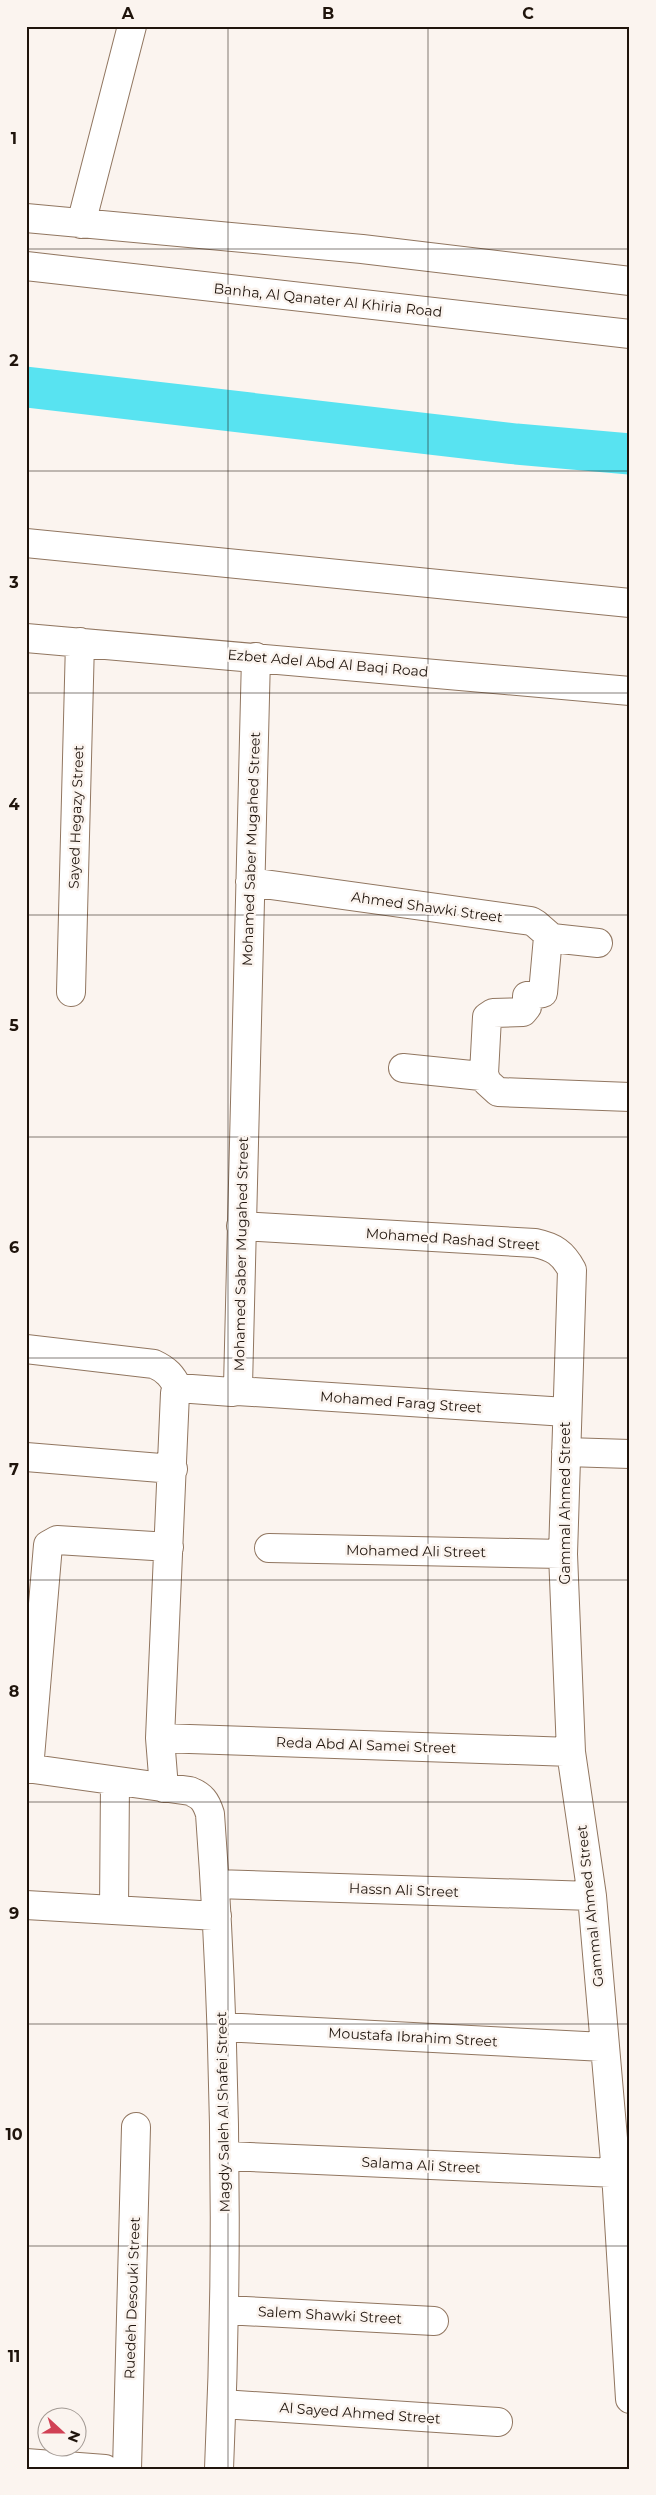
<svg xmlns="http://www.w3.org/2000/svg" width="656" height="2495" font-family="Montserrat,sans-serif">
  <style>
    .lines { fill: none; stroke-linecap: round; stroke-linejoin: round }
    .canal { stroke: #58e3f1; stroke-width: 41 }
    .minor-casing { stroke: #917660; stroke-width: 30 }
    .minor { stroke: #fff; stroke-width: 28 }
    .grid { fill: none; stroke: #1f140c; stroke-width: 1; stroke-opacity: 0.55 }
    .labels { text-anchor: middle; stroke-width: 5; stroke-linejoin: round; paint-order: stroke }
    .street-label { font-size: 14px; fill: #1f140c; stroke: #fbf4ef }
    .neatline { fill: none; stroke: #1f140c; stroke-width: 2 }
    .grid-label { font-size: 16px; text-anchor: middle; font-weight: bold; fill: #1f140c }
  </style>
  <rect width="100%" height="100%" fill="#fbf4ef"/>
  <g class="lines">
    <path class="canal" d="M 26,387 L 516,444 L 630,454"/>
    <defs>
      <path id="minor" d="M 26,218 L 362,249 L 630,281
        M 81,224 L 132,26
        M 26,266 L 630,334
        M 26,543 L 630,603
        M 26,638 L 630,691
        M 250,882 L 531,921 L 536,924 L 552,938 L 598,943
        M 71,992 L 80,642
        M 403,1068 L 481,1076 L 484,1074 L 487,1017 L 493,1013 L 523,1012 L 527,1007 L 527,996 L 543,993 L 548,937
        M 484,1074 L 487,1082 L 498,1092 L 630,1097
        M 241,1226 L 535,1243 C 554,1247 563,1253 572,1270 L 563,1554 L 571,1752 L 592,1896 L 616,2173 L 630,2399
        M 26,1349 L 154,1364 C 167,1370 172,1376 178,1388
        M 237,1391 L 566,1412
        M 566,1452 L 630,1454
        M 26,1457 L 173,1469
        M 269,1548 L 563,1554
        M 160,1738 L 571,1752
        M 26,1768 L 190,1791 C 202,1796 206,1801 210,1814 C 226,2032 229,2250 219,2469
        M 29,1769 L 48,1545 L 57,1540 L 169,1547
        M 164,1788 L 160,1738 L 175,1393 L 178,1388 L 232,1392 L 237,1391 L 238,1386 L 256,657
        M 215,1884 L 592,1896
        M 26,1905 L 217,1916
        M 114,1910 L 115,1781
        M 222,2027 L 604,2047
        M 226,2156 L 616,2173
        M 225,2310 L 434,2321
        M 222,2404 L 498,2422
        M 26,2463 L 105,2469
        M 127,2469 L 136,2127"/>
    </defs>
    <use href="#minor" class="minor-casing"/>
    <use href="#minor" class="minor"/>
  </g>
  <path class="grid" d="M 228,26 L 228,2469M 428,26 L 428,2469M 26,249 L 630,249M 26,471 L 630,471M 26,693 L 630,693M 26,915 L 630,915M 26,1137 L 630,1137M 26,1358 L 630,1358M 26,1580 L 630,1580M 26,1802 L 630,1802M 26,2024 L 630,2024M 26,2246 L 630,2246"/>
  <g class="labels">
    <g class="street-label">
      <text transform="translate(328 300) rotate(6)" y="5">Banha, Al Qanater Al Khiria Road</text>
      <text transform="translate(328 663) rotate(5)" y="5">Ezbet Adel Abd Al Baqi Road</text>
      <text transform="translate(76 817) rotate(-88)" y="5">Sayed Hegazy Street</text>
      <text transform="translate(251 849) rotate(-88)" y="5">Mohamed Saber Mugahed Street</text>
      <text transform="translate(427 907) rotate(8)" y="5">Ahmed Shawki Street</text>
      <text transform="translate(453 1239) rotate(4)" y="5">Mohamed Rashad Street</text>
      <text transform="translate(241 1254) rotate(-89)" y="5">Mohamed Saber Mugahed Street</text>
      <text transform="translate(401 1402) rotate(4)" y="5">Mohamed Farag Street</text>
      <text transform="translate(565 1503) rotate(-90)" y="5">Gammal Ahmed Street</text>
      <text transform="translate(416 1551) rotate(1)" y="5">Mohamed Ali Street</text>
      <text transform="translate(366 1745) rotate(2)" y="5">Reda Abd Al Samei Street</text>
      <text transform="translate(404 1890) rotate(2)" y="5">Hassn Ali Street</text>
      <text transform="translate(590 1906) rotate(-96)" y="5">Gammal Ahmed Street</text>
      <text transform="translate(413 2037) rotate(3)" y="5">Moustafa Ibrahim Street</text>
      <text transform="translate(223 2112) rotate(-91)" y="5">Magdy Saleh Al Shafei Street</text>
      <text transform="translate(421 2165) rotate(3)" y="5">Salama Ali Street</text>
      <text transform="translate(132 2298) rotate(-88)" y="5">Ruedeh Desouki Street</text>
      <text transform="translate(330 2315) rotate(3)" y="5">Salem Shawki Street</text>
      <text transform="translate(360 2413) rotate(4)" y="5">Al Sayed Ahmed Street</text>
    </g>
  </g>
  <rect width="656" height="2495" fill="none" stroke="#fbf4ef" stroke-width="55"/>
  <g transform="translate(62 2432) rotate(111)"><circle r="24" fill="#fbf4ef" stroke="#a39a94"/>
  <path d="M0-4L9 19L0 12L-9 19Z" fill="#d14155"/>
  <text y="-8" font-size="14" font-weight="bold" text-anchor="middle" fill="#1f140c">N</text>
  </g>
  <rect x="28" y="28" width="600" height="2440" class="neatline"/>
  <g class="grid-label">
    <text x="128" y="19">A</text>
    <text x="328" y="19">B</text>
    <text x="528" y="19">C</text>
    <text x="14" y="144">1</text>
    <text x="14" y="366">2</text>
    <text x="14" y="588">3</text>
    <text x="14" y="810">4</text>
    <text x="14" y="1031">5</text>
    <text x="14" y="1253">6</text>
    <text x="14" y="1475">7</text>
    <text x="14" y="1697">8</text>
    <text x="14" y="1919">9</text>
    <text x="14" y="2140">10</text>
    <text x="14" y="2362">11</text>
  </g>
</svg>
